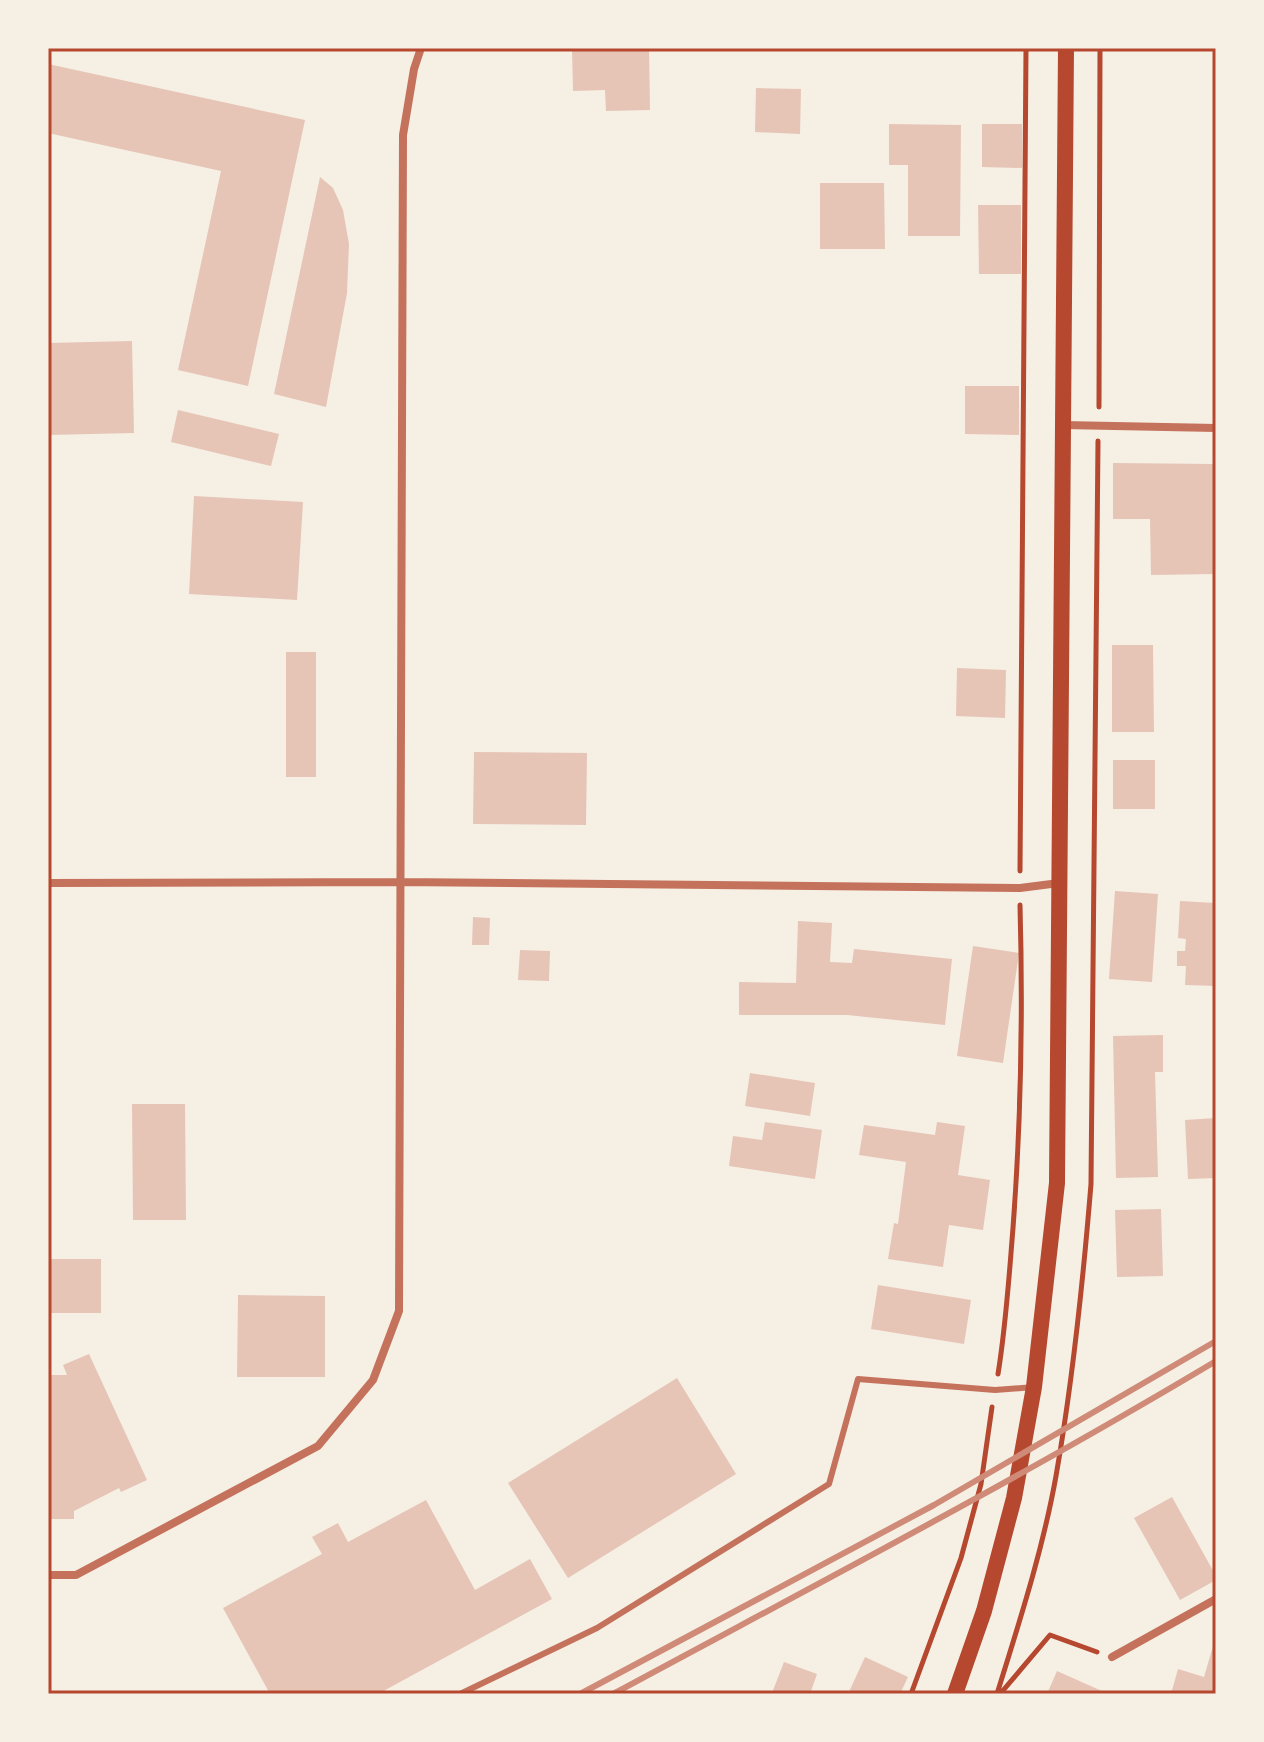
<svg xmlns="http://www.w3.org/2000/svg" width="1264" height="1742" font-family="Karla,sans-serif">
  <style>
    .building { fill: #e6c5b7 }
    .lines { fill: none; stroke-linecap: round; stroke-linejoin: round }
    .path { stroke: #b5482f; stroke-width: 5 }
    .service { stroke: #c5725c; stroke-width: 6 }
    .minor { stroke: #c5725c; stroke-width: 8 }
    .secondary { stroke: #b5482f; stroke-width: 16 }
    .rail { stroke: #cf8b77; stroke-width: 6 }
    .neatline { fill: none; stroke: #b5482f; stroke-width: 3 }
  </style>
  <rect width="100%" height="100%" fill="#f6efe4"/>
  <path class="building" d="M 572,48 L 649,48 L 650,110 L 606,111 L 605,90 L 573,91 Z
    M 48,64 L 305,120 L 248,386 L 178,370 L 221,171 L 48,133 Z
    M 756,88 L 801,89 L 800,134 L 755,132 Z
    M 889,124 L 961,125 L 960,236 L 908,236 L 908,165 L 889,165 Z
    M 982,124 L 1022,124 L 1022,168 L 982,167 Z
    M 320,177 L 333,188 L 343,210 L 349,244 L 347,293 L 326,407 L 274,394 Z
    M 820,183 L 884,183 L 885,249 L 820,249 Z
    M 978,205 L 1021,205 L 1021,274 L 979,274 Z
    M 132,341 L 134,433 L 48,435 L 48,343 Z
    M 965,386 L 1019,386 L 1019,435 L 965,434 Z
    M 178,410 L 279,434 L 271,466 L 171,442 Z
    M 1113,463 L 1216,464 L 1216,574 L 1151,575 L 1150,519 L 1113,519 Z
    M 194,496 L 303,502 L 297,600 L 189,594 Z
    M 1112,645 L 1153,645 L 1154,732 L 1112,732 Z
    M 286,652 L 316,652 L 316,777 L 286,777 Z
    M 957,668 L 1006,670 L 1005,718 L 956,716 Z
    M 474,752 L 587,753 L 586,825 L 473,824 Z
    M 1113,760 L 1155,760 L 1155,809 L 1113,809 Z
    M 1115,891 L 1158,894 L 1152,982 L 1109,979 Z
    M 1180,901 L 1215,903 L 1213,939 L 1216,939 L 1216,986 L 1185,985 L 1186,966 L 1177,966 L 1177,951 L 1185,951 L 1186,939 L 1178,938 Z
    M 473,917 L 490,918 L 489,945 L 472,945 Z
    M 798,921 L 832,923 L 830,962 L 852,963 L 854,949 L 952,959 L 945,1025 L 847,1015 L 739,1015 L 739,982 L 796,983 Z
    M 973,946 L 1019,953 L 1003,1063 L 957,1056 Z
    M 520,950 L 550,951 L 549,981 L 518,980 Z
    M 1163,1035 L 1163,1072 L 1155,1072 L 1158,1177 L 1116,1178 L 1113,1036 Z
    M 750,1073 L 815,1083 L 810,1116 L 745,1106 Z
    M 132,1104 L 185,1104 L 186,1220 L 133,1220 Z
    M 1216,1118 L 1216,1178 L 1188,1179 L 1185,1120 Z
    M 765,1122 L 822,1130 L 815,1179 L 729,1166 L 733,1136 L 762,1140 Z
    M 937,1122 L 965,1126 L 958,1175 L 990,1180 L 983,1230 L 949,1225 L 943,1267 L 888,1259 L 894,1223 L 898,1224 L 906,1162 L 859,1155 L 864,1125 L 935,1135 Z
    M 1161,1209 L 1163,1276 L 1117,1277 L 1115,1210 Z
    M 48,1259 L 101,1259 L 101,1313 L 49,1313 Z
    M 878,1285 L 971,1300 L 964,1344 L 871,1329 Z
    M 238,1295 L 325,1296 L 325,1377 L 237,1377 Z
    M 89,1354 L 147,1480 L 121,1492 L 119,1488 L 74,1511 L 74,1519 L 48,1519 L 48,1375 L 67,1375 L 63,1365 Z
    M 677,1378 L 736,1474 L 568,1578 L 508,1483 Z
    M 1172,1497 L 1216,1576 L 1216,1580 L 1180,1600 L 1134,1518 Z
    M 426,1500 L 475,1590 L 530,1559 L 552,1599 L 378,1694 L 270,1694 L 223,1608 L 322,1554 L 312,1537 L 338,1523 L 348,1542 Z
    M 1213,1646 L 1216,1647 L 1216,1694 L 1171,1694 L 1178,1669 L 1204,1677 Z
    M 865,1657 L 908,1677 L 900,1694 L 848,1694 Z
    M 784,1662 L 817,1674 L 810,1694 L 772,1693 Z
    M 1057,1671 L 1104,1692 L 1103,1694 L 1047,1694 Z"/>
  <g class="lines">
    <path class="path" d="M 1099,407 L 1100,48
      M 1020,871 L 1026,48
      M 998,1374 C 1006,1325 1009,1277 1013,1228 C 1021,1121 1023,1013 1020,905
      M 911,1694 L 961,1558 L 981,1484 L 992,1407
      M 997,1694 C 1019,1623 1043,1549 1056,1476 C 1073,1379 1083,1282 1091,1184 L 1098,441
      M 1000,1694 L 1050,1635 L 1097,1652"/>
    <path class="service" d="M 460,1694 L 597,1628 L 829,1484 L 858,1379 L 995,1390 L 1034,1387"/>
    <path class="minor" d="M 1063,425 L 1216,428
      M 48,883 L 399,882 L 1020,888 L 1059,883
      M 48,1575 L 76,1575 L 318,1446 L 373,1380 L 399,1311 L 403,135 L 414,69 L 421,48
      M 1112,1657 L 1216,1599"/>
    <path class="secondary" d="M 955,1694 L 984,1611 L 1014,1498 L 1034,1387 L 1057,1183 L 1066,48"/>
    <path class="rail" d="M 580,1694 L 934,1505 L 1216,1341
      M 613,1694 C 815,1585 1019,1479 1216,1361"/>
  </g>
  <rect width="1264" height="1742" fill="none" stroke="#f6efe4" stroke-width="100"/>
  <rect x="50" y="50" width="1164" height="1642" class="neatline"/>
</svg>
